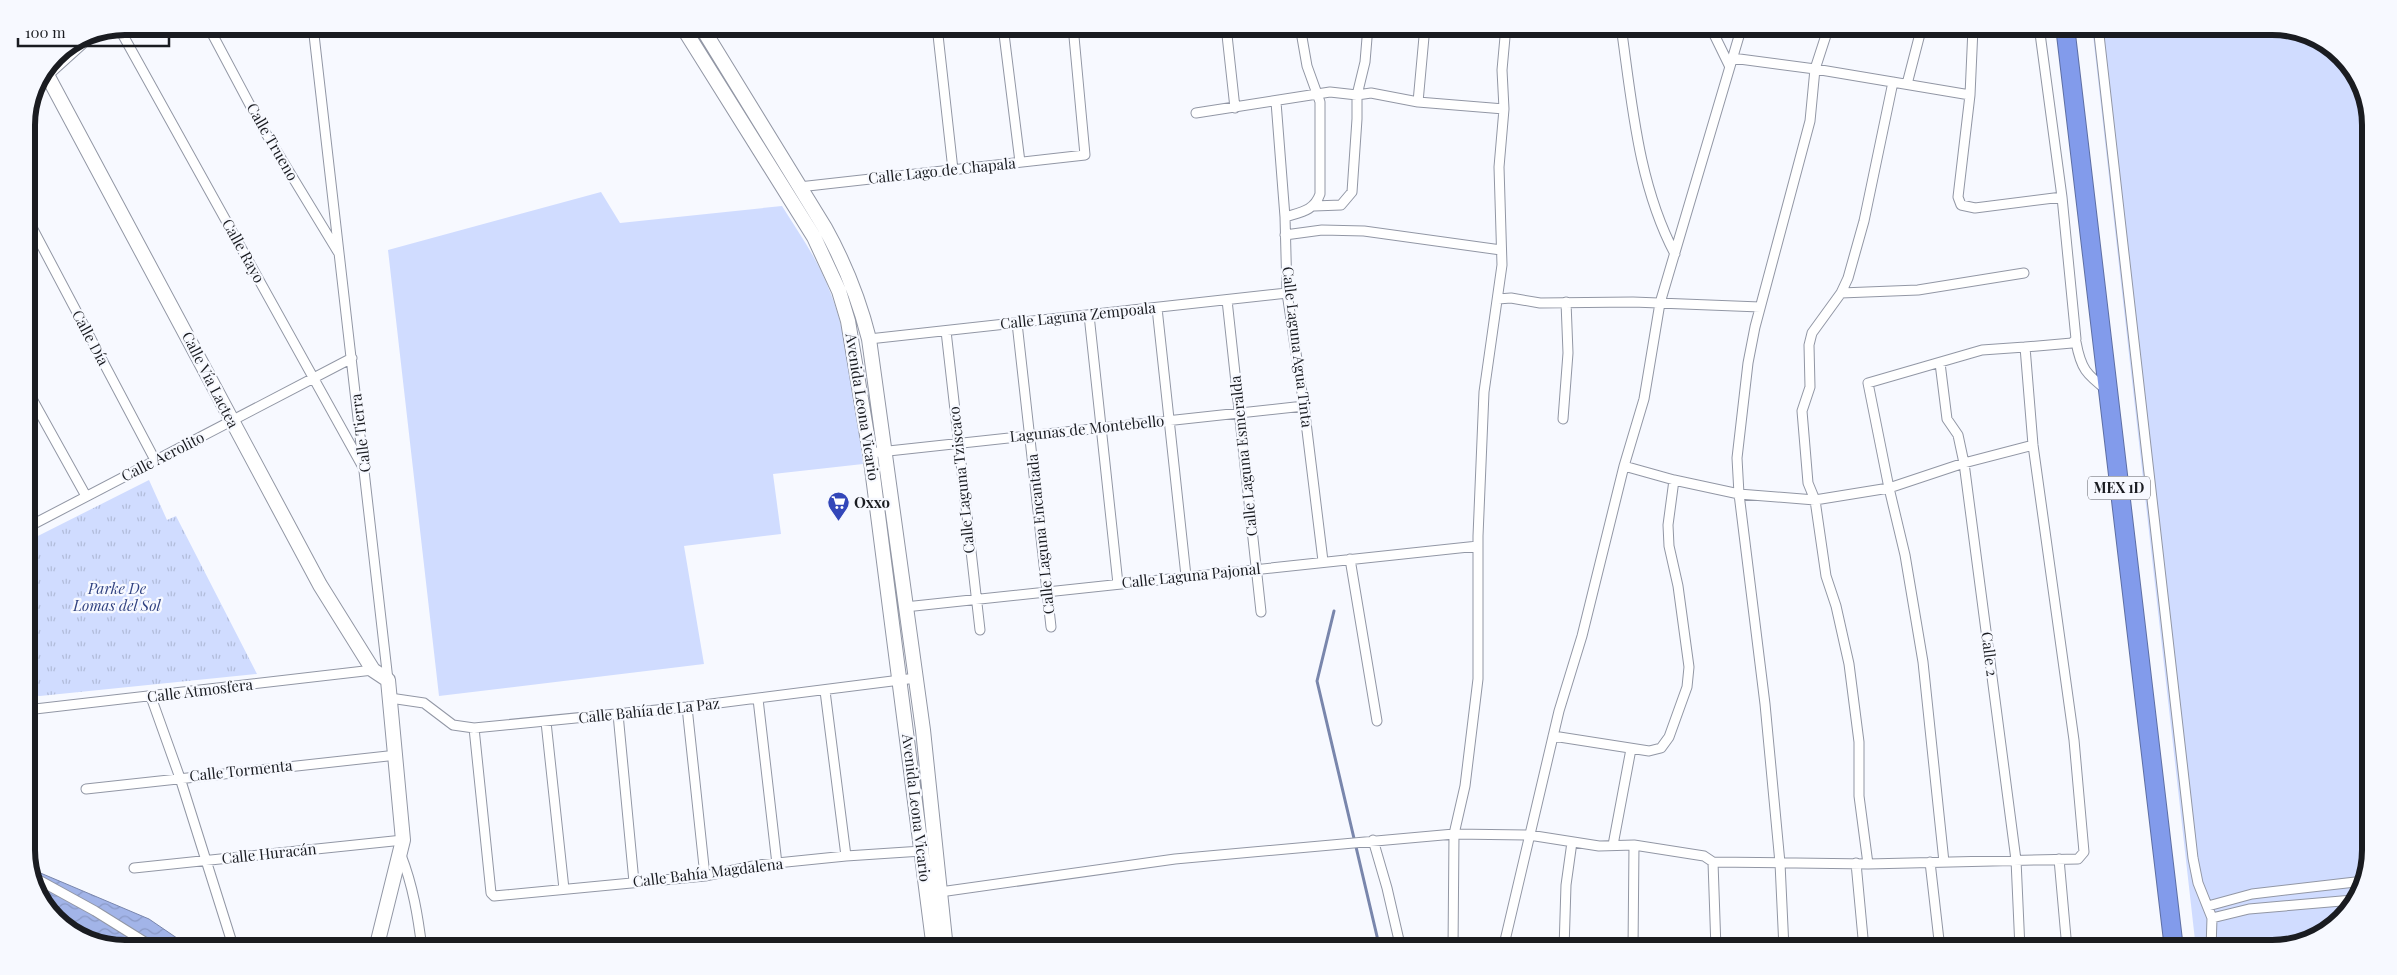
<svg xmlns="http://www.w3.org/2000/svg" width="2397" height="975" font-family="'Playfair Display',serif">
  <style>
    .grass { fill: #d0dcff }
    .park { fill: url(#park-tufts) }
    .water { fill: url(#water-waves); stroke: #7986ac }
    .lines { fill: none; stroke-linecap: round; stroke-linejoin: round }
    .stream { stroke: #7986ac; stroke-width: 3 }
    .street-casing { stroke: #9297a5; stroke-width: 11 }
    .secondary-casing { stroke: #9297a5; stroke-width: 16 }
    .highway-casing { stroke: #5e6fa4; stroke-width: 20 }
    .street { stroke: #fff; stroke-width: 9 }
    .secondary { stroke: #fff; stroke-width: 14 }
    .highway { stroke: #829beb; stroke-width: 18 }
    .labels { text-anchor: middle; stroke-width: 4.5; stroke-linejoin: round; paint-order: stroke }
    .shield { fill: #f7f9ff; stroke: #5c5e64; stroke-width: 1 }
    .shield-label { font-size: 14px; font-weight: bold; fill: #1a1c21 }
    .street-label { font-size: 15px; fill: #1a1c21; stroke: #f7f9ff }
    .poi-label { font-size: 15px; font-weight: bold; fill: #1a1c21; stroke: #f7f9ff; text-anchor: start }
    .park-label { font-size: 15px; font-style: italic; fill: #314281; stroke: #f7f9ff }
    .rim { fill: none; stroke: #1a1c21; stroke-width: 6 }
  </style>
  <defs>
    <pattern id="park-tufts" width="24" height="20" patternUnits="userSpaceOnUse" patternTransform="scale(1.25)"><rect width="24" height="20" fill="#d0dcff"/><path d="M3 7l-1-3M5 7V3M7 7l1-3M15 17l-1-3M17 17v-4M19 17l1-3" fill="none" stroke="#b2bcda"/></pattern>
    <pattern id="water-waves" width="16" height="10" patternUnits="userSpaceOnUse" patternTransform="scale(1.25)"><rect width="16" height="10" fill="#a2b4e8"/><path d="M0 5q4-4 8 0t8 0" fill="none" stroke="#8b9ac7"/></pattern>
  </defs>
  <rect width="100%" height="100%" fill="#f7f9ff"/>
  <path class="grass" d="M 2092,26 L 2271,26 L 2309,34 L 2354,70 L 2371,119 L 2371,849 L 2363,887 L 2327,932 L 2272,949 L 2196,949 Z
    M 601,192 L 620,223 L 782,206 C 795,227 810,248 821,271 C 850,330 855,400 863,464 L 773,474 L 781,534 L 684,546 L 704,664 L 439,696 L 388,250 Z"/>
  <path class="park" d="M 149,480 L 167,520 L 176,516 L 257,674 L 40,696 L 26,695 L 26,542 Z"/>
  <path class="water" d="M 31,869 L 149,919 L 193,949 L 126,949 L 88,941 L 47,910 Z"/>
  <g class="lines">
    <path class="stream" d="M 1334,611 L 1317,681 L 1380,949"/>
    <defs>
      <path id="street" d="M 208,26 L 259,122 L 338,252
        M 313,26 L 388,680
        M 937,26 L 953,170
        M 1003,26 L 1020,162
        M 1226,26 L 1235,108
        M 1621,26 C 1632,103 1638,184 1675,254
        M 1710,26 L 1729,65
        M 2098,26 L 2193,858 L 2198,883 L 2212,918 L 2211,949
        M 119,28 L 364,469
        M 1973,28 L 1970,95 L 1958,197 L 1961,205 L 1975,208 L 2062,197
        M 1732,58 L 1815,69 L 1970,95
        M 1907,84 L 1922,26
        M 34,88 L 96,32
        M 1276,102 L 1285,217 L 1287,293 L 1304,406 L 1323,561
        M 1418,102 L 1425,26
        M 1196,113 L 1330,92 L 1357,95 L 1371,93 L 1418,102 L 1504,109
        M 799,187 L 1085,155 L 1073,26
        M 1314,206 L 1341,205 L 1352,192 L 1357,119 L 1357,95 L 1365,62 L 1368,26
        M 26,216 L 155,460
        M 1285,217 C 1301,212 1314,211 1320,194 L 1320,102 L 1307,66 L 1300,26
        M 1285,235 L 1322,230 L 1364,231 L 1501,250
        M 1841,293 L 1918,290 L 2024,273
        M 1498,299 L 1511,298 L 1540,303 L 1633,302 L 1760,307
        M 1227,300 L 1261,612
        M 1157,308 L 1186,576
        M 1089,315 L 1118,584
        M 1017,323 L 1051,627
        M 946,331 L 980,630
        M 869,339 L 1287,293
        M 2076,342 C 2081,369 2086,374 2108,391
        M 2025,347 L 2072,343 L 2076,339 L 2062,197 L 2039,26
        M 1940,363 L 1947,419 L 1958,435 L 1964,463 L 2016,860 L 2020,949
        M 26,388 L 86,496
        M 1563,419 L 1568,353 L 1566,302
        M 870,453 L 1304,406
        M 1624,466 L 1674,480 L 1739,494 L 1815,500 L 1889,488 L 1964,463 L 2033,445
        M 26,528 L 352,358
        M 1350,559 L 1377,721
        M 905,607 L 1478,546
        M 825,691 L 846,856
        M 151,697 L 180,778 L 234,949
        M 390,698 L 424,703 L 453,725 L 474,728 L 687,707 L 916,678
        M 758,699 L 777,864
        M 687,707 L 705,876
        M 26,708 L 35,709 L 373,670
        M 618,714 L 634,882
        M 546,722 L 564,889
        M 474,728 L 491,893 L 494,896 L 705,876 L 758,865 L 846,856 L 922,851
        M 1553,736 L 1649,751 L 1661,748 L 1669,737 L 1687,687 L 1689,667 L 1678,586 L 1669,546 L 1668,525 L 1674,480
        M 86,789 L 397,755
        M 1373,840 L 1387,888 L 1401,949
        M 1613,845 L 1631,749
        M 401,855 C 413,886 418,916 422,949
        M 2059,859 L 2067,949
        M 1713,862 L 1716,949
        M 1930,862 L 1940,949
        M 1856,863 L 1864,949
        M 1868,864 L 1859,796 L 1859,742 L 1849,664 L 1836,606 L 1826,576 L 1815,500 L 1808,483 L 1802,411 L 1810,387 L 1809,345 L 1812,333 L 1841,293 L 1848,278 L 1864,221 L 1893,82
        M 134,868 L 403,840
        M 35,878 L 95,911 L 156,949
        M 940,892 L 1175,859 L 1454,834 L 1529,835 L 1599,846 L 1634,845 L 1704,856 L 1713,862 L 1868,864 L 2078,859 L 2084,852 L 2074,740 L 2033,445 L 2025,347 L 1982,350 L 1868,383 L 1889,488 L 1905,555 L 1923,662 L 1944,862
        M 2208,906 L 2252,894 L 2364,881
        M 2212,918 L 2249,909 L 2353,900
        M 1453,949 L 1454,834 L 1465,786 L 1478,679 L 1478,536 L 1484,392 L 1502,265 L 1499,167 L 1504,109 L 1502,70 L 1506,26
        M 1503,949 L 1559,711 L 1582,636 L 1624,466 L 1644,399 L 1660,303 L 1742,26
        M 1564,949 L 1566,885 L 1572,842
        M 1633,949 L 1634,845
        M 1784,949 L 1780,863 L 1765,704 L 1739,494 L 1737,458 L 1748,363 L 1755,327 L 1810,121 L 1815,69 L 1829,26"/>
      <path id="secondary" d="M 682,26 L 814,237 L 839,291 L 848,321 L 870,453 L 934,949
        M 701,26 L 825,228 C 845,264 859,299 869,339 L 923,730 L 946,949
        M 45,71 L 320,585 L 373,670 L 388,680 L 403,840 L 376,949"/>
      <path id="highway" d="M 2065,26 L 2174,949"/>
    </defs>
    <use href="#street" class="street-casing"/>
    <use href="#secondary" class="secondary-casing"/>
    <use href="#highway" class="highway-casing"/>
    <use href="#street" class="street"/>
    <use href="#secondary" class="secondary"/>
    <use href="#highway" class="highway"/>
  </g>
  <defs>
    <symbol id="supermarket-pin" viewBox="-11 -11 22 30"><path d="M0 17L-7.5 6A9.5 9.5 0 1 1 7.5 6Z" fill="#3347b9" stroke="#f7f9ff"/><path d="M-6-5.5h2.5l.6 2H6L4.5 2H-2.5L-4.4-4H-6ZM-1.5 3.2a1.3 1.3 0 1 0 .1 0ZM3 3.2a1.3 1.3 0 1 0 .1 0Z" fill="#fff"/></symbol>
  </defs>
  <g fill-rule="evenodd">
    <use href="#supermarket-pin" x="826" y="490" width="25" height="34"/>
  </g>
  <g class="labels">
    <rect class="shield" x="2088" y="476.5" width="62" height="23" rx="4"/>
    <g class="shield-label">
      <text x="2119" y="493">MEX 1D</text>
    </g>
    <g class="street-label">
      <text transform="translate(272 142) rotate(60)" y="5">Calle Trueno</text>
      <text transform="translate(942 171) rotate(-6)" y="5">Calle Lago de Chapala</text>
      <text transform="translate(243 251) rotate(61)" y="5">Calle Rayo</text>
      <text transform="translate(1078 316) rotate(-6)" y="5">Calle Laguna Zempoala</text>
      <text transform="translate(90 338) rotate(62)" y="5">Calle Día</text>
      <text transform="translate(1297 347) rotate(83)" y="5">Calle Laguna Agua Tinta</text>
      <text transform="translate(210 380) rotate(63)" y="5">Calle Vía Lactea</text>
      <text transform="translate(862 407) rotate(81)" y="5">Avenida Leona Vicario</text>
      <text transform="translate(1087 429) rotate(-6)" y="5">Lagunas de Montebello</text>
      <text transform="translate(361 433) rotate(-97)" y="5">Calle Tierra</text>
      <text transform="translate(1244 456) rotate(-96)" y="5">Calle Laguna Esmeralda</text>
      <text transform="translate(163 457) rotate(-27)" y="5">Calle Aerolito</text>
      <text transform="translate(962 480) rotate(-96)" y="5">Calle Laguna Tziscaco</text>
      <text transform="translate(1041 534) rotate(-96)" y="5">Calle Laguna Encantada</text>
      <text transform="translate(1191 576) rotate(-6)" y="5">Calle Laguna Pajonal</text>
      <text transform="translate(1989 654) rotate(83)" y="5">Calle 2</text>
      <text transform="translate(200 691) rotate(-7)" y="5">Calle Atmosfera</text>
      <text transform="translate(649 711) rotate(-6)" y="5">Calle Bahía de La Paz</text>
      <text transform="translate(241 771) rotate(-6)" y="5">Calle Tormenta</text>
      <text transform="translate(916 808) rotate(83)" y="5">Avenida Leona Vicario</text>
      <text transform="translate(269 854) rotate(-6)" y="5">Calle Huracán</text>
      <text transform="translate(708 873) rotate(-7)" y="5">Calle Bahía Magdalena</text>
    </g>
    <g class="poi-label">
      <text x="854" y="508">Oxxo</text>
    </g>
    <g class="park-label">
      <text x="117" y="594">Parke De<tspan x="117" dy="17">Lomas del Sol</tspan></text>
    </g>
  </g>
  <path d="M0 0H2397V975H0ZM125 35H2272A90 90 0 0 1 2362 125V850A90 90 0 0 1 2272 940H125A90 90 0 0 1 35 850V125A90 90 0 0 1 125 35Z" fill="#f7f9ff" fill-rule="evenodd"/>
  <path class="rim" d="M125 35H2272A90 90 0 0 1 2362 125V850A90 90 0 0 1 2272 940H125A90 90 0 0 1 35 850V125A90 90 0 0 1 125 35Z"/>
  <path d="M18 38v8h151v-8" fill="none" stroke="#1a1c21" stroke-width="2.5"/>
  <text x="25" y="38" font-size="15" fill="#1a1c21" stroke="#f7f9ff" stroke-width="4" paint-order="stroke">100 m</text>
</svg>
